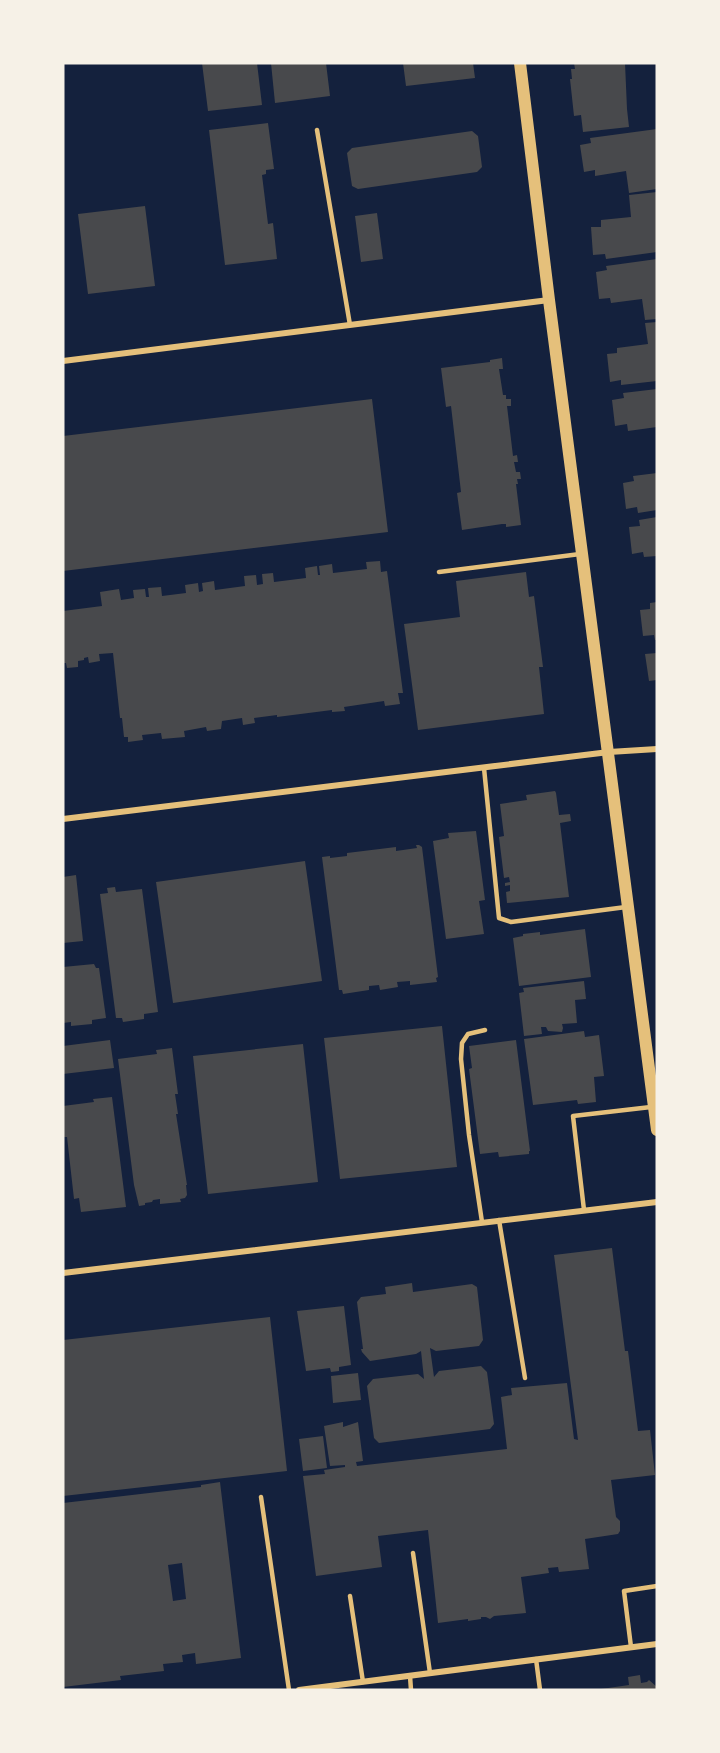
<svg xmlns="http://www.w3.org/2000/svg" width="720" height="1753" font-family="'Exo 2',sans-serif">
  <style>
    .building { fill: #48494c; fill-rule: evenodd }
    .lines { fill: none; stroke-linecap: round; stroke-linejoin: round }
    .service { stroke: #e5c07b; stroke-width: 4.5 }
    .minor { stroke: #e5c07b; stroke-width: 6 }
    .secondary { stroke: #e5c07b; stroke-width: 12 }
  </style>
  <rect width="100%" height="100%" fill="#14213d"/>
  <path class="building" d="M 202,63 L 257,63 L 262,105 L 208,111 Z
    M 271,63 L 326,63 L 330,96 L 275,103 Z
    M 403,63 L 473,63 L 475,78 L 406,86 Z
    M 574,63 L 625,63 L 627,109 L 629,127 L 583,132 L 581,115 L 574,116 L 570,79 L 572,79 L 571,69 L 575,69 Z
    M 268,123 L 274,169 L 266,170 L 266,174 L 262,175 L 268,224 L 273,223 L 277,259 L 225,265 L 209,130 Z
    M 657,129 L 657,189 L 629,193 L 626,171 L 595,176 L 595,170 L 584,172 L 580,145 L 591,143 L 590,138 Z
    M 472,131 L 478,136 L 482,167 L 477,172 L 358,189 L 352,186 L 347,153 L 352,148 Z
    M 657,192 L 657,252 L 606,259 L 605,254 L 593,255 L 591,227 L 601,227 L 601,220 L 631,217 L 629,195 Z
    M 145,206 L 155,286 L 88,294 L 78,214 Z
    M 377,213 L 383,259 L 361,262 L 355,216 Z
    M 657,259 L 657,319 L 645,320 L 642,299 L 611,303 L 610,298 L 599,299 L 596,272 L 607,270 L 606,266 Z
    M 657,322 L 657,381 L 621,385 L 621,380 L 610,382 L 607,354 L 617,353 L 617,348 L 648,344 L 645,323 Z
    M 502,358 L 503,369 L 499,369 L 503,395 L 506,395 L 506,399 L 511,399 L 511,406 L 507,406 L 513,456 L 517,455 L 518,462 L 514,462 L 516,472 L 520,472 L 521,479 L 517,479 L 518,484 L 516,484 L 521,525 L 506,527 L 506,524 L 502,524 L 462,530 L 457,493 L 461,492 L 451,406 L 446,407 L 441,368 L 490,362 L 490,360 Z
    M 657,389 L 657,427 L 628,431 L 627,424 L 615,426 L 612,400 L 624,398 L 623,393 Z
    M 372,399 L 388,532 L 63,571 L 63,436 Z
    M 657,473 L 657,510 L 638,513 L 637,507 L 626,509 L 623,483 L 634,481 L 633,476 Z
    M 657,517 L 657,556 L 644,557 L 643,552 L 632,554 L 629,527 L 640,526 L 639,520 Z
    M 380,561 L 381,572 L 387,571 L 403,693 L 398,693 L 400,704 L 385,706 L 384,701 L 344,707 L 345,711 L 332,712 L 332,710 L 277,717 L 277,715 L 254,718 L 255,723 L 243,725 L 242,718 L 222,721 L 221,729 L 207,731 L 206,727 L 184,731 L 185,737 L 162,739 L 161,733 L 142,735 L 143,740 L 128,742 L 128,737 L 124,737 L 122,718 L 120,718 L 113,653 L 99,654 L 100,661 L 89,663 L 88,657 L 84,658 L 84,660 L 78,661 L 78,667 L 67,668 L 66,663 L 63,663 L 63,611 L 102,606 L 100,592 L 119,589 L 121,600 L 134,598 L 133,590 L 145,589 L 146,597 L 149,597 L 148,588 L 161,587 L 162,596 L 186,593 L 185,585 L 198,583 L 199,592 L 203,591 L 202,583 L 214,581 L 215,590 L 245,586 L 244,576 L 256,575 L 257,585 L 263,584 L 262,574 L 273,573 L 274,582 L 306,578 L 305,568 L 317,566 L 318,575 L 320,575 L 319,566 L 332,564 L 333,573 L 367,569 L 366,562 Z
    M 526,572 L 529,597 L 534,596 L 543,667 L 539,667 L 544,714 L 418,730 L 404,624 L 460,617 L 456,581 Z
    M 657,602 L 657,640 L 655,640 L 654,635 L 643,636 L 640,610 L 650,609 L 650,603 Z
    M 657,653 L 657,680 L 649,681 L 645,654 Z
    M 555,791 L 556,793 L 559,815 L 570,814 L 571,821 L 560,823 L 569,897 L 507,903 L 506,892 L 510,891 L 510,885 L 505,886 L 505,883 L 510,882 L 509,877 L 504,878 L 499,837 L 504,836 L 500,804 L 527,800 L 526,795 Z
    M 476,831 L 485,900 L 479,901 L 484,934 L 446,939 L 433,841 L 449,838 L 448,833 Z
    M 416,845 L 419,845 L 422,847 L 438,977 L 436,978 L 437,982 L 410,985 L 410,981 L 397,982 L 398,987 L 380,990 L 379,985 L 369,986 L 369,990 L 343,994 L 342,990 L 339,990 L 322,857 L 330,856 L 330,858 L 347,856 L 347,853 L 396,847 L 396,851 L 417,848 Z
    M 305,861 L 322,981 L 173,1003 L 156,882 Z
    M 76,875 L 83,941 L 63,943 L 63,877 Z
    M 115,887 L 116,892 L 142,889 L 158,1012 L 144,1014 L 144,1019 L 123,1022 L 122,1018 L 116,1018 L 100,894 L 108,893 L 107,888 Z
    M 585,929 L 591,977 L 519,986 L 513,938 L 523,936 L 523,934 L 540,932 L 540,935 Z
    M 94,964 L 96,968 L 99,968 L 106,1018 L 92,1020 L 92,1024 L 71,1026 L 71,1022 L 63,1023 L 63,967 Z
    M 584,981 L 586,999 L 575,1000 L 577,1023 L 562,1024 L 563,1028 L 562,1032 L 548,1031 L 546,1027 L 541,1027 L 542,1034 L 524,1036 L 519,993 L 524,992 L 523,988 Z
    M 442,1026 L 457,1167 L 340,1179 L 324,1038 Z
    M 584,1031 L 585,1037 L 599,1035 L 604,1076 L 594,1077 L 596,1102 L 578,1104 L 577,1100 L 533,1105 L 524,1039 Z
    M 110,1040 L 114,1068 L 63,1074 L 63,1046 Z
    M 516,1040 L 530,1151 L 529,1151 L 529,1154 L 499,1157 L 498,1152 L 480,1154 L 469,1069 L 472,1068 L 469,1046 Z
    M 303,1044 L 318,1182 L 208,1194 L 193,1056 Z
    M 172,1048 L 178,1094 L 175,1094 L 178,1114 L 176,1114 L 187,1185 L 186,1185 L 187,1195 L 185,1198 L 180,1199 L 181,1202 L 160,1204 L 160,1199 L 153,1200 L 152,1202 L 145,1203 L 145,1205 L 139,1206 L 134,1185 L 118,1059 L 157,1054 L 156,1050 Z
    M 112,1097 L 126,1207 L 81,1212 L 79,1198 L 74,1199 L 67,1137 L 63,1137 L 63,1106 L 94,1102 L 93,1099 Z
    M 612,1248 L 625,1351 L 628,1351 L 638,1431 L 650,1430 L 655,1475 L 611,1480 L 616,1517 L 620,1521 L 620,1531 L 618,1534 L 585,1539 L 589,1569 L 559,1572 L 558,1567 L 548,1568 L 549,1573 L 521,1577 L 526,1613 L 494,1616 L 490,1619 L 486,1617 L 481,1617 L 481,1619 L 468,1621 L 468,1619 L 438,1623 L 428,1530 L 378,1536 L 382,1567 L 316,1576 L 303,1476 L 325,1474 L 324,1470 L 345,1467 L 345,1465 L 330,1466 L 324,1426 L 343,1422 L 343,1427 L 358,1422 L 363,1461 L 356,1462 L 357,1466 L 507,1449 L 501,1397 L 512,1395 L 511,1388 L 567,1383 L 574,1439 L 578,1440 L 554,1255 Z
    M 412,1283 L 413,1292 L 472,1284 L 477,1287 L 483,1340 L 479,1346 L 436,1351 L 430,1348 L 434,1377 L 439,1371 L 481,1366 L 487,1372 L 494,1424 L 490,1429 L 379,1443 L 374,1438 L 367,1386 L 373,1379 L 418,1374 L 424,1379 L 421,1351 L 416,1354 L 370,1361 L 362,1352 L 361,1349 L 363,1349 L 357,1302 L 361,1297 L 386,1294 L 385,1287 Z
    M 344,1306 L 351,1365 L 339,1367 L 339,1371 L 331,1372 L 330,1368 L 306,1371 L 297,1311 Z
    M 270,1317 L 287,1471 L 63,1496 L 63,1340 Z
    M 358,1373 L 361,1400 L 333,1403 L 331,1376 Z
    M 323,1436 L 327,1468 L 303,1471 L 299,1439 Z
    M 220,1482 L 241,1658 L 196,1664 L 195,1653 L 182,1655 L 183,1662 L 163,1664 L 164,1671 L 120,1676 L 121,1680 L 63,1687 L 63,1503 L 201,1487 L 201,1485 ZM 182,1563 L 186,1599 L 173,1601 L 168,1565 Z
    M 640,1675 L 641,1683 L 647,1682 L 649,1680 L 657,1687 L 656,1690 L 601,1690 L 601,1689 L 629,1685 L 628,1677 Z"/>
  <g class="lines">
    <path class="service" d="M 317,130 L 350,325
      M 439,572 L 580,554
      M 484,768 L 499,918 L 511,922 L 626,907
      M 584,1210 L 573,1116 L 651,1107
      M 499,1220 L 525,1378
      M 482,1222 L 469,1135 L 461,1059 L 462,1043 L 468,1034 L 485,1030
      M 261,1497 L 289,1690
      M 413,1553 L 430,1673
      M 350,1596 L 363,1682
      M 631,1647 L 624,1591 L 657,1586
      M 536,1659 L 540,1690
      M 410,1676 L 411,1690"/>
    <path class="minor" d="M 63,361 L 549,300
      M 63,819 L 609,752 L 657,749
      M 63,1273 L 657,1202
      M 299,1690 L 657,1644"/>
    <path class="secondary" d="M 520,63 L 549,300 L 657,1130"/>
  </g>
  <rect width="720" height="1753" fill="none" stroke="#f6f1e7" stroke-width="129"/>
</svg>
